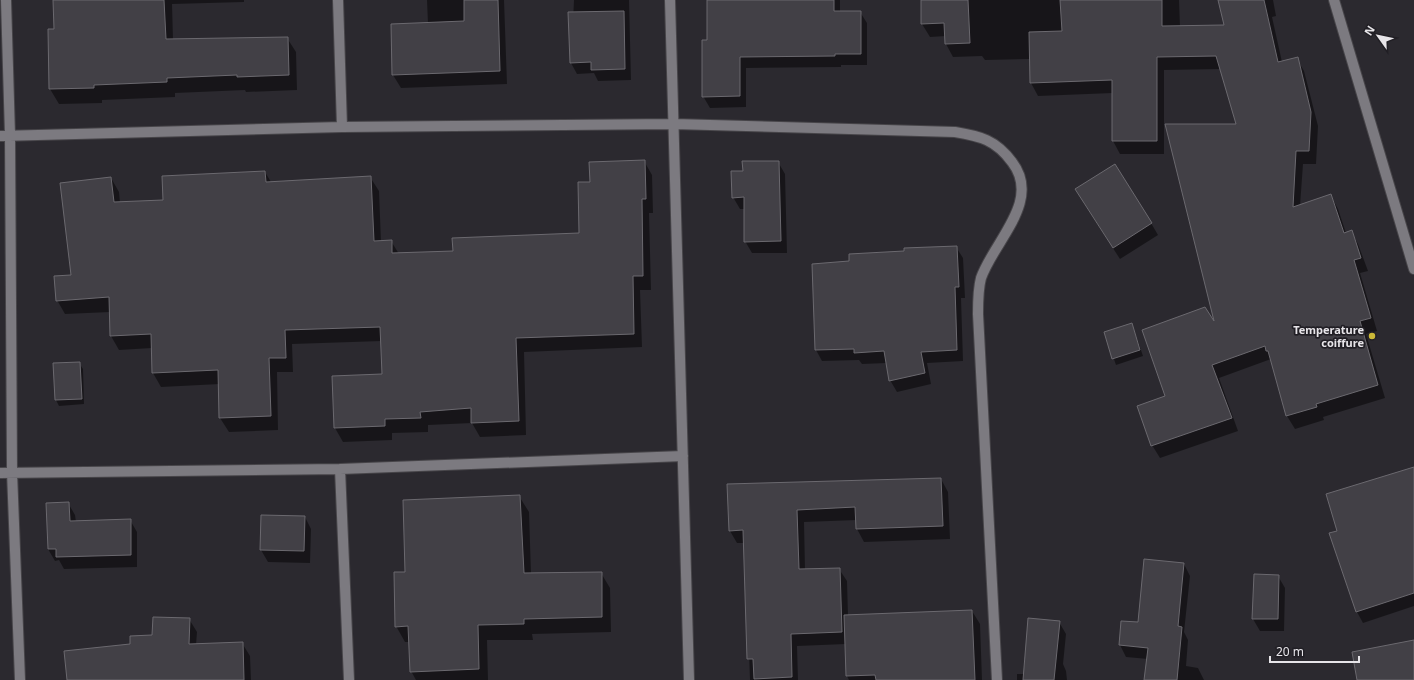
<svg xmlns="http://www.w3.org/2000/svg" width="1414" height="680" font-family="'Noto Sans',sans-serif">
  <style>
    .shadow { fill: #0007 }
    .building { fill: #424046; stroke: #6b696f }
    .lines { fill: none; stroke-linecap: round; stroke-linejoin: round }
    .minor-casing { stroke: #474549; stroke-width: 12 }
    .tertiary-casing { stroke: #474549; stroke-width: 12 }
    .minor { stroke: #7c7a80; stroke-width: 10 }
    .tertiary { stroke: #7c7a80; stroke-width: 10 }
    .poi-dot { fill: #ccb938; stroke: #211f25; stroke-width: 1.5 }
    .labels { text-anchor: middle; stroke-width: 3.5; stroke-linejoin: round; paint-order: stroke }
    .poi-label { font-size: 11px; font-weight: bold; fill: #e7e5e9; stroke: #211f25; text-anchor: end }
  </style>
  <rect width="100%" height="100%" fill="#2b292f"/>
  <path class="shadow" d="M 54,0 L 244,0 L 244,2 L 172,4 L 173,40 L 287,38 L 296,52 L 297,90 L 246,92 L 245,90 L 175,93 L 175,97 L 102,100 L 102,103 L 59,104 L 50,89 L 49,30 L 55,30 Z
    M 427,0 L 504,0 L 507,84 L 401,88 L 393,75 L 392,25 L 428,24 Z
    M 574,0 L 629,0 L 631,80 L 598,81 L 594,73 L 577,74 L 571,63 Z
    M 708,0 L 840,0 L 840,12 L 860,12 L 867,23 L 867,65 L 841,65 L 841,67 L 746,68 L 746,107 L 710,108 L 703,96 L 708,41 Z
    M 922,0 L 1179,0 L 1180,27 L 1225,26 L 1219,0 L 1273,0 L 1276,16 L 1272,17 L 1282,62 L 1297,59 L 1304,71 L 1318,126 L 1316,164 L 1303,164 L 1300,206 L 1331,196 L 1338,209 L 1346,233 L 1351,231 L 1358,244 L 1368,271 L 1360,273 L 1377,331 L 1366,334 L 1385,398 L 1323,417 L 1324,420 L 1295,429 L 1287,416 L 1271,359 L 1219,378 L 1238,431 L 1160,458 L 1152,445 L 1166,397 L 1216,326 L 1237,125 L 1221,69 L 1164,70 L 1164,154 L 1120,154 L 1113,141 L 1113,93 L 1038,96 L 1031,83 L 1030,59 L 985,60 L 982,56 L 953,57 L 946,44 L 946,36 L 930,37 L 922,24 Z
    M 644,161 L 652,175 L 653,213 L 649,213 L 651,290 L 640,290 L 642,347 L 524,352 L 526,435 L 480,437 L 472,423 L 428,425 L 428,432 L 392,433 L 392,440 L 343,442 L 335,428 L 384,375 L 382,341 L 292,344 L 293,372 L 277,372 L 278,430 L 229,432 L 220,418 L 220,384 L 161,387 L 153,373 L 152,348 L 119,350 L 111,336 L 110,312 L 65,314 L 57,300 L 73,276 L 111,178 L 119,192 L 120,203 L 164,201 L 265,172 L 271,182 L 370,177 L 379,191 L 381,242 L 391,241 L 399,254 L 454,252 L 580,234 L 591,183 Z
    M 778,162 L 785,174 L 787,253 L 752,253 L 745,241 L 745,209 L 740,209 L 733,197 L 744,172 Z
    M 1083,202 L 1151,223 L 1158,235 L 1120,259 Z
    M 956,247 L 963,258 L 965,298 L 961,298 L 963,361 L 927,363 L 931,384 L 897,392 L 890,380 L 887,363 L 862,364 L 859,360 L 822,361 L 816,350 L 813,265 L 850,262 L 905,252 Z
    M 1132,324 L 1143,356 L 1116,365 L 1105,333 Z
    M 79,363 L 83,369 L 84,404 L 59,406 L 56,400 Z
    M 1414,468 L 1414,606 L 1363,623 L 1357,612 L 1330,534 L 1338,532 Z
    M 941,479 L 948,492 L 950,539 L 864,542 L 857,529 L 857,520 L 804,522 L 805,570 L 839,569 L 847,581 L 848,616 L 972,611 L 980,624 L 982,680 L 849,680 L 847,676 L 846,644 L 797,646 L 798,680 L 750,680 L 745,543 L 737,543 L 730,531 L 728,485 Z
    M 519,496 L 529,512 L 531,574 L 601,573 L 610,588 L 611,632 L 532,634 L 533,640 L 487,640 L 488,680 L 416,680 L 411,671 L 410,642 L 405,642 L 396,626 L 406,573 Z
    M 68,503 L 75,515 L 76,522 L 130,520 L 137,532 L 137,567 L 64,569 L 59,560 L 55,561 L 48,549 Z
    M 305,517 L 311,529 L 310,563 L 268,562 L 261,550 Z
    M 1184,564 L 1190,576 L 1184,632 L 1188,640 L 1186,666 L 1198,668 L 1204,680 L 1145,680 L 1148,659 L 1126,657 L 1120,645 Z
    M 1278,576 L 1285,588 L 1284,631 L 1260,631 L 1253,619 Z
    M 189,619 L 197,632 L 196,645 L 242,643 L 250,656 L 251,680 L 68,680 L 132,645 Z
    M 1059,622 L 1066,634 L 1063,664 L 1066,671 L 1067,680 L 1017,680 L 1017,674 L 1024,674 L 1024,659 L 1026,659 Z"/>
  <path class="building" d="M 53,0 L 164,0 L 166,39 L 288,37 L 289,75 L 237,77 L 237,75 L 167,78 L 167,82 L 94,85 L 94,88 L 49,89 L 48,29 L 54,29 Z
    M 464,0 L 498,0 L 500,71 L 392,75 L 391,24 L 464,21 Z
    M 707,0 L 834,0 L 834,11 L 861,11 L 861,54 L 835,54 L 835,56 L 740,57 L 740,96 L 702,97 L 702,40 L 707,40 Z
    M 921,0 L 968,0 L 970,43 L 945,44 L 944,23 L 921,24 Z
    M 1060,0 L 1162,0 L 1162,26 L 1224,25 L 1218,0 L 1264,0 L 1278,62 L 1298,57 L 1311,112 L 1309,151 L 1296,151 L 1293,207 L 1331,194 L 1344,233 L 1352,230 L 1361,258 L 1354,260 L 1371,318 L 1360,321 L 1378,385 L 1316,404 L 1317,407 L 1286,416 L 1268,351 L 1266,351 L 1265,346 L 1212,365 L 1232,418 L 1151,446 L 1137,406 L 1165,396 L 1142,330 L 1205,307 L 1214,321 L 1165,124 L 1236,124 L 1216,56 L 1157,57 L 1157,141 L 1112,141 L 1112,80 L 1030,83 L 1029,32 L 1062,31 Z
    M 624,11 L 625,69 L 591,70 L 591,62 L 570,63 L 568,12 Z
    M 645,160 L 646,199 L 642,199 L 643,276 L 633,276 L 634,334 L 516,338 L 519,421 L 471,423 L 471,408 L 420,412 L 421,418 L 385,419 L 385,426 L 334,428 L 332,376 L 382,374 L 380,327 L 285,330 L 286,358 L 269,358 L 271,416 L 219,418 L 218,370 L 152,373 L 151,334 L 110,336 L 109,297 L 56,301 L 54,276 L 71,275 L 60,183 L 111,177 L 114,202 L 163,200 L 162,176 L 265,171 L 266,182 L 371,176 L 374,241 L 392,240 L 392,253 L 453,251 L 452,238 L 579,233 L 578,182 L 590,182 L 589,162 Z
    M 742,161 L 779,161 L 781,241 L 744,242 L 744,197 L 732,198 L 731,171 L 743,171 Z
    M 1115,164 L 1152,223 L 1113,248 L 1075,189 Z
    M 957,246 L 959,287 L 955,287 L 957,350 L 921,352 L 925,373 L 889,381 L 884,351 L 854,353 L 854,349 L 815,350 L 812,264 L 849,261 L 849,254 L 904,251 L 904,248 Z
    M 1132,323 L 1140,350 L 1112,359 L 1104,332 Z
    M 80,362 L 82,399 L 55,400 L 53,363 Z
    M 1414,467 L 1414,593 L 1356,612 L 1329,533 L 1337,531 L 1326,494 Z
    M 941,478 L 943,526 L 856,529 L 855,507 L 797,510 L 799,569 L 840,568 L 842,632 L 791,634 L 792,677 L 754,679 L 753,659 L 747,659 L 743,530 L 729,531 L 727,484 Z
    M 520,495 L 524,573 L 602,572 L 602,617 L 524,619 L 524,624 L 478,625 L 479,669 L 410,672 L 408,626 L 395,627 L 394,572 L 405,572 L 403,500 Z
    M 69,502 L 70,521 L 131,519 L 131,555 L 56,557 L 56,549 L 48,549 L 46,503 Z
    M 261,515 L 305,516 L 304,551 L 260,550 Z
    M 1144,559 L 1184,563 L 1178,626 L 1182,627 L 1177,680 L 1144,680 L 1148,648 L 1119,645 L 1121,621 L 1138,622 Z
    M 1254,574 L 1279,575 L 1278,619 L 1252,619 Z
    M 972,610 L 975,680 L 876,680 L 875,675 L 846,676 L 844,615 Z
    M 153,617 L 190,618 L 189,644 L 243,642 L 244,680 L 67,680 L 64,651 L 130,644 L 130,636 L 152,635 Z
    M 1028,618 L 1060,621 L 1054,680 L 1023,680 Z
    M 1414,640 L 1414,680 L 1357,680 L 1352,652 Z"/>
  <g class="lines">
    <defs>
      <path id="minor" d="M 6,0 L 10,135 L 12,472 L 20,680
        M 338,0 L 342,127
        M 670,0 L 689,680
        M 0,136 L 342,127 L 674,124 L 955,132 C 980,136 996,140 1012,162 C 1042,201 994,241 981,278 C 978,289 978,302 978,314 L 997,680
        M 340,469 L 349,680
        M 0,473 L 340,469 L 683,456"/>
      <path id="tertiary" d="M 1334,0 L 1414,269"/>
    </defs>
    <use href="#minor" class="minor-casing"/>
    <use href="#tertiary" class="tertiary-casing"/>
    <use href="#minor" class="minor"/>
    <use href="#tertiary" class="tertiary"/>
  </g>
  <circle class="poi-dot" cx="1372" cy="336" r="4"/>
  <g class="labels">
    <g class="poi-label">
      <text x="1364" y="334">Temperature<tspan x="1364" dy="13">coiffure</tspan></text>
    </g>
  </g>
  <g transform="translate(1378 36) rotate(303)" stroke="#211f25" stroke-width="3" paint-order="stroke">
  <path d="M0-3L7 15L0 10L-7 15Z" fill="#e7e5e9"/>
  <text y="-6" font-size="11" font-weight="bold" text-anchor="middle" fill="#e7e5e9">N</text>
  </g>
  <path d="M1270 656v6h89v-6" fill="none" stroke="#e7e5e9" stroke-width="2"/>
  <text x="1276" y="656" font-size="12" fill="#e7e5e9" stroke="#211f25" stroke-width="3" paint-order="stroke">20 m</text>
</svg>
